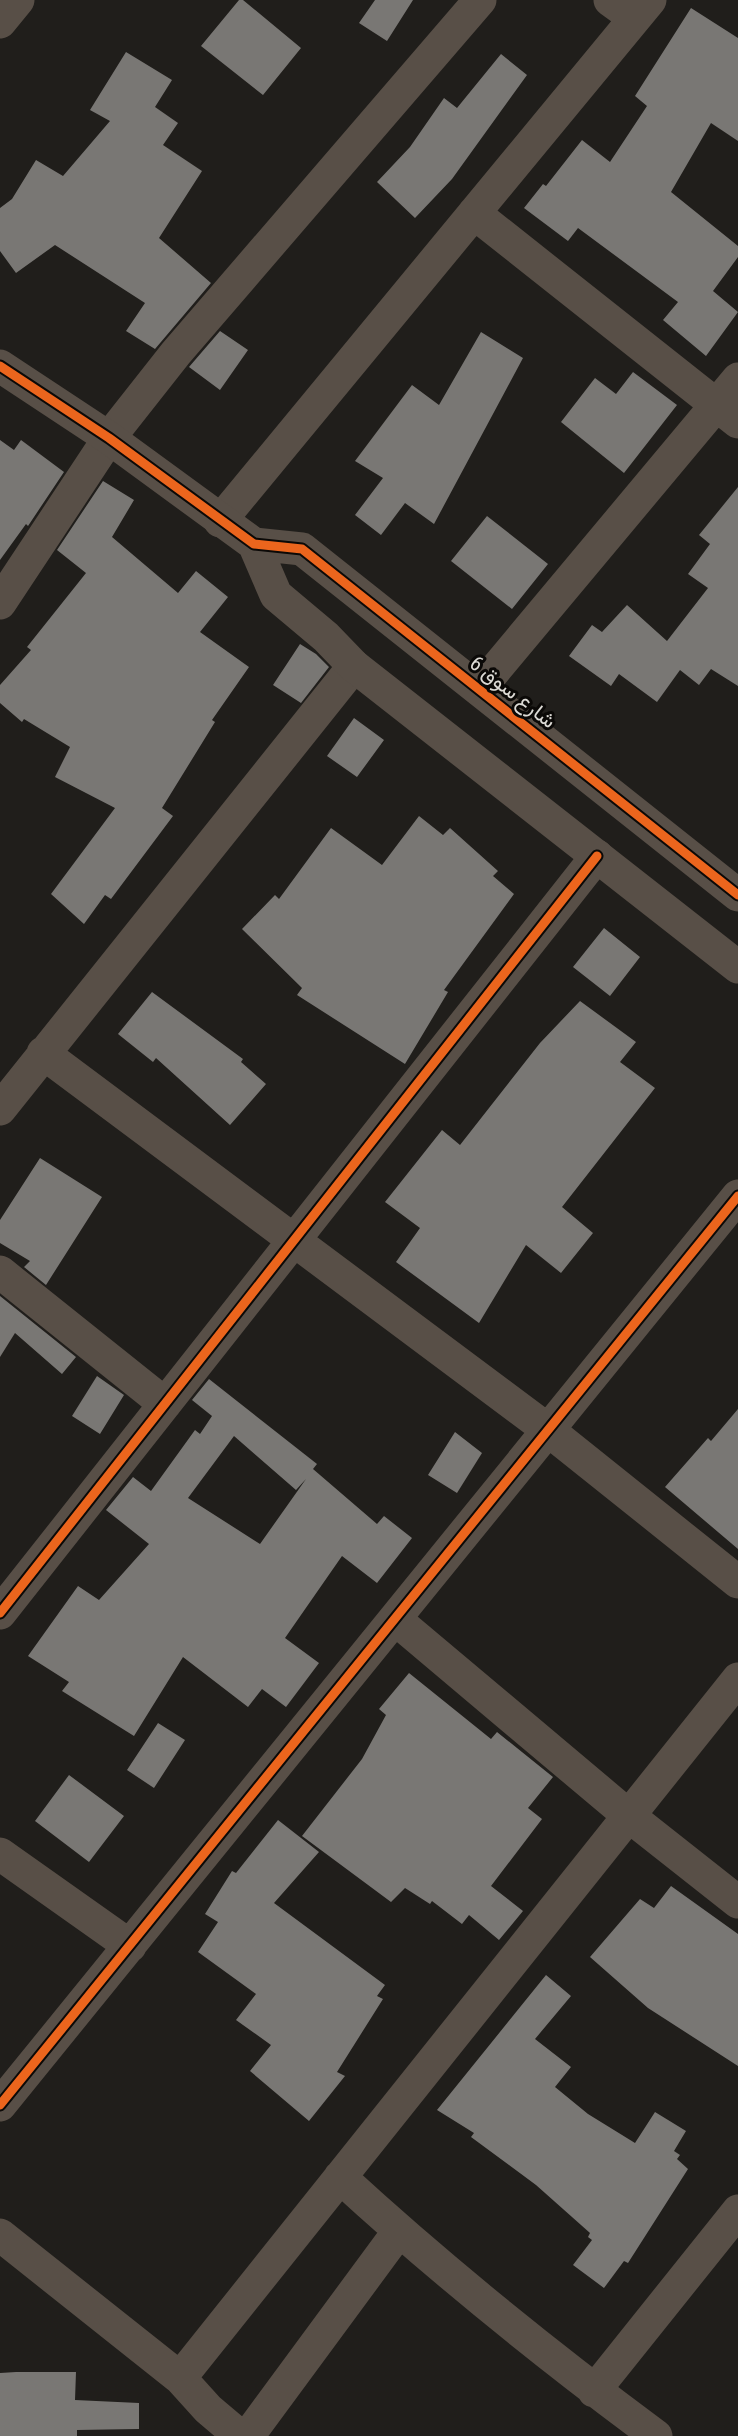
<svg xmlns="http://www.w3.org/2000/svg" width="738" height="2436" font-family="'Roboto Condensed',Vazirmatn,sans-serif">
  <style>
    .building { fill: #797774; fill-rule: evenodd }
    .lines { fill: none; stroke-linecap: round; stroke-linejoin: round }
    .minor { stroke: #584f47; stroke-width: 33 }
    .tertiary { stroke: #584f47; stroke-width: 33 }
    .cycleway-casing { stroke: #0b0907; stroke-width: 13 }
    .cycleway { stroke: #eb651d; stroke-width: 9 }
    .labels { text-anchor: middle; stroke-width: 6; stroke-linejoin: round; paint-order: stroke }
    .street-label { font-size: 21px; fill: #dcdad5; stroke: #0b0907 }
  </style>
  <rect width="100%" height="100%" fill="#201e1b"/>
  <path class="building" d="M 239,0 L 243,0 L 301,48 L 263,95 L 201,46 Z
    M 375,0 L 413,0 L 387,41 L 359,23 Z
    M 691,8 L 738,38 L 738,141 L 711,123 L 671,192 L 738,246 L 738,257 L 713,291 L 738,312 L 706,356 L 663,320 L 678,302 L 578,228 L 568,241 L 524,208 L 543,184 L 546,186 L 582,140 L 610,162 L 647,106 L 635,96 Z
    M 126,52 L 172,80 L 155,107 L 178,123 L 163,145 L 202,171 L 159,238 L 211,283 L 155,349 L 126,331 L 145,303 L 55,245 L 16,273 L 0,251 L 0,208 L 12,199 L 36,160 L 63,176 L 110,121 L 90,110 Z
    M 501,54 L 527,75 L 452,179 L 415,218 L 377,182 L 410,147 L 444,98 L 457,108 Z
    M 220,331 L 248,350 L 220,390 L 189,367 Z
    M 481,332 L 523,358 L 434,524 L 405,503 L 381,535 L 355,515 L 383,478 L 355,461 L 412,385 L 439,405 Z
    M 633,372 L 677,405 L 624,473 L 561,422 L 595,378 L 616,394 Z
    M 0,440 L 14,450 L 21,440 L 64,472 L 28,526 L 26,524 L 0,560 Z
    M 103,481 L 134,500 L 112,537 L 178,593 L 196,571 L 228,597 L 200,632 L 249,667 L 212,720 L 215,722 L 162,808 L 173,816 L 111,899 L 105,895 L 84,924 L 51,894 L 115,808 L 55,777 L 70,747 L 24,719 L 22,722 L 0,703 L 0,685 L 31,650 L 27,647 L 86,573 L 57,550 Z
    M 738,487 L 738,686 L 711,669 L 699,685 L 680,670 L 657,702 L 619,674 L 611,686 L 569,656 L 592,625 L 602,632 L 627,605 L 667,641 L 708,588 L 688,574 L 710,544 L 699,535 Z
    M 487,516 L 548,564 L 512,609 L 451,561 Z
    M 300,644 L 316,654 L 329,667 L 301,703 L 273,685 Z
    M 354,718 L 384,740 L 357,777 L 327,756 Z
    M 419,816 L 443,835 L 450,828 L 498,871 L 493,876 L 514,894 L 444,990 L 448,992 L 405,1064 L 297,995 L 302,988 L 242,929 L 275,895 L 279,899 L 331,828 L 382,865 Z
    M 604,928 L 640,957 L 610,996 L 573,967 Z
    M 152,992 L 243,1059 L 241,1062 L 266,1084 L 230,1125 L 156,1058 L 153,1062 L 118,1034 Z
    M 580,1001 L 636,1042 L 620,1062 L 655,1088 L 562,1207 L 593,1233 L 561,1273 L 526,1245 L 479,1323 L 396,1262 L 420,1228 L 385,1202 L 442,1130 L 460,1145 L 540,1043 Z
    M 40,1158 L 102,1197 L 46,1285 L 24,1267 L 30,1261 L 0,1243 L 0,1220 Z
    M 0,1296 L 76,1357 L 62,1374 L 15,1333 L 0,1357 Z
    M 97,1376 L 124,1395 L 100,1434 L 72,1416 Z
    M 209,1379 L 317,1464 L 313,1469 L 377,1524 L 384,1516 L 412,1538 L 377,1583 L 342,1556 L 285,1638 L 319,1663 L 286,1707 L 262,1689 L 248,1707 L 183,1657 L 134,1736 L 62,1691 L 69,1682 L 28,1656 L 78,1586 L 99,1600 L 149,1544 L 106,1510 L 133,1477 L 151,1491 L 195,1430 L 200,1434 L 212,1416 L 192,1400 ZM 234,1436 L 296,1490 L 306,1479 L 260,1544 L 188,1498 Z
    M 738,1409 L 738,1549 L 665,1487 L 708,1438 L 711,1441 Z
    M 455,1432 L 482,1453 L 457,1493 L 428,1475 Z
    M 409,1673 L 491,1739 L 497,1732 L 553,1777 L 528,1808 L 542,1819 L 491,1886 L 523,1911 L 499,1940 L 469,1915 L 462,1924 L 432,1901 L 430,1904 L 405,1888 L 391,1902 L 302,1836 L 362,1759 L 386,1715 L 379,1709 Z
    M 158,1723 L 185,1740 L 154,1788 L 127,1770 Z
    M 69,1775 L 124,1816 L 89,1862 L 35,1821 Z
    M 278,1820 L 319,1852 L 274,1903 L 385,1985 L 377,1996 L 383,1999 L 337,2072 L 345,2076 L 309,2121 L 250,2071 L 271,2045 L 236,2020 L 256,1994 L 198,1952 L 218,1922 L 205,1914 L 232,1871 L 236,1873 Z
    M 671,1886 L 738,1934 L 738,2066 L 648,2008 L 590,1957 L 640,1899 L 654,1908 Z
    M 546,1975 L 571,1996 L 535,2039 L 571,2067 L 555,2087 L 588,2114 L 635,2143 L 655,2112 L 686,2131 L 674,2151 L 680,2155 L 677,2159 L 688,2169 L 628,2263 L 624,2261 L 604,2288 L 573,2265 L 592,2240 L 588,2237 L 590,2233 L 536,2185 L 471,2137 L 474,2133 L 437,2110 Z
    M 16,2372 L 76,2372 L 75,2400 L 139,2403 L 139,2429 L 77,2430 L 77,2436 L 0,2436 L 0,2373 Z"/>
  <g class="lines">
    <path class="minor" d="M 610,0 L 635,18
      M 474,213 L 738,422
      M 220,521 L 650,0
      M 0,603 L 109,438 L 176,353 L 480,0
      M 479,689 L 738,379
      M 43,1053 L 548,1430 L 738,1582
      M 0,1109 L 354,666
      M 0,1272 L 165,1404
      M 0,1613 L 597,856
      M 395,1619 L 629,1816 L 738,1902
      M 0,1854 L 130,1946
      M 0,2105 L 738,1196
      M 340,2177 C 440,2269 547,2355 656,2436
      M 0,2235 L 180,2378 L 208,2409 L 240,2436
      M 180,2378 L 738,1679
      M 594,2391 L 738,2211
      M 248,2436 L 399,2231"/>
    <path class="tertiary" d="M 0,22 L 18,0
      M 0,366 L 109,438 L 254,544 L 302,549 L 738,895
      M 254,544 L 276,595 L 326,637 L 354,666 L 738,967"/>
    <defs>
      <path id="cycleway" d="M 0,366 L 109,438 L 254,544 L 302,549 L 738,895
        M 0,1613 L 597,856
        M 0,2105 L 738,1196"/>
    </defs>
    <use href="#cycleway" class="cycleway-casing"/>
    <use href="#cycleway" class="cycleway"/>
  </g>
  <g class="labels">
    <g class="street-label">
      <text transform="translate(513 692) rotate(38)" y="7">شارع سوق 6</text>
    </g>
  </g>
</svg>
